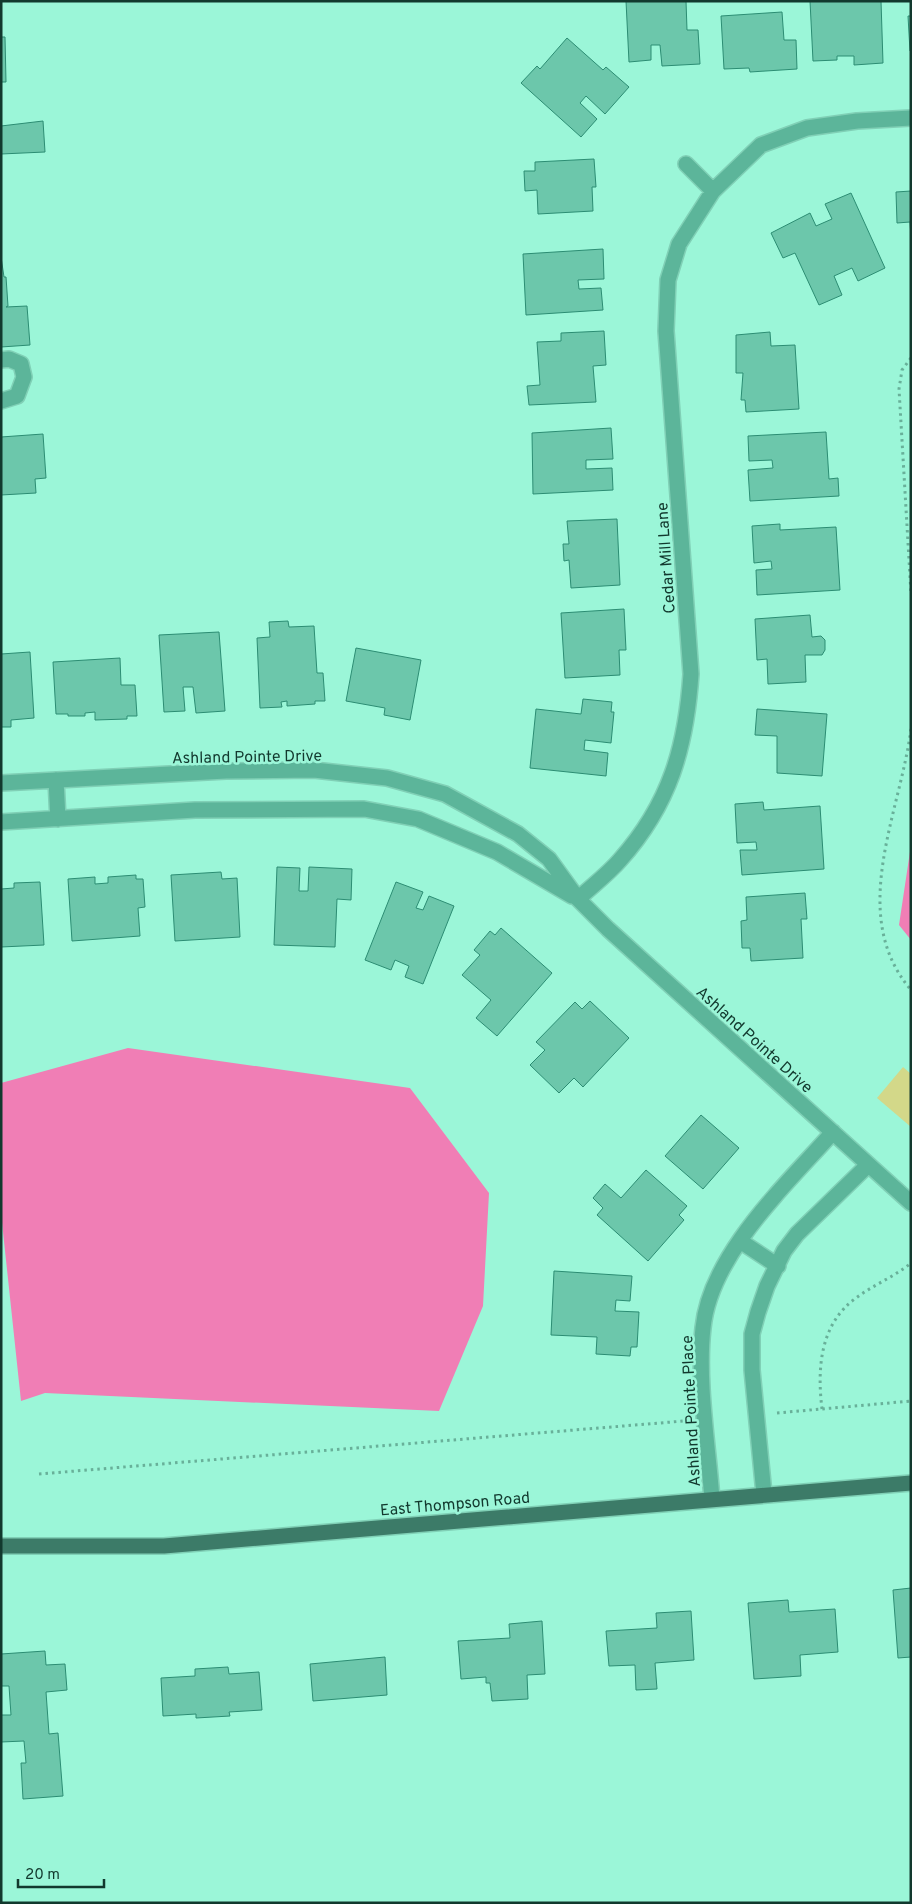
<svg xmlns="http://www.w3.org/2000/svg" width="912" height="1904" font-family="Overpass,sans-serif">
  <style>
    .green { fill: #d3d889 }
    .water { fill: #f07eb5 }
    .building { fill: #6cc7ab; stroke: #2c8d73 }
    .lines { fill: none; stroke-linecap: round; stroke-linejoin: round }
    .minor-casing { stroke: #80d0b6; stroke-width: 18 }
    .major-casing { stroke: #80d0b6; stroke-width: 18 }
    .path { stroke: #68b099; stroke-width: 3; stroke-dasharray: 2.5 4; stroke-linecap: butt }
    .minor { stroke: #5cb59a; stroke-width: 15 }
    .major { stroke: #3c7b68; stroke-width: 15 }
    .labels { text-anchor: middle; stroke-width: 5; stroke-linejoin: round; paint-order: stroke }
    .street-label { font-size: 16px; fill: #12392e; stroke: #9bf6d8 }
  </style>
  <rect width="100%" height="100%" fill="#9bf6d8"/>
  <path class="green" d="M 903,1067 L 911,1074 L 911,1127 L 877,1098 Z"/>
  <path class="water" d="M 911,845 L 911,940 L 899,925 Z
    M 128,1048 L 410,1088 L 489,1193 L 483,1306 L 439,1411 L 45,1393 L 21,1401 L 1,1213 L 1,1083 Z"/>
  <path class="building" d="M 626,1 L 686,1 L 687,30 L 698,30 L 700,64 L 662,66 L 660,45 L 651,45 L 651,60 L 629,62 Z
    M 810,1 L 881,1 L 883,63 L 854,65 L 854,56 L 837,56 L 837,60 L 813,61 Z
    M 782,12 L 784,40 L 796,40 L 797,69 L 750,72 L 749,68 L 724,69 L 721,16 Z
    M 908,16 L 911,16 L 911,51 L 910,51 Z
    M 1,37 L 5,37 L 6,82 L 1,82 Z
    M 567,38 L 603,70 L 606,67 L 629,87 L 605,114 L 586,96 L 580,103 L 597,119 L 581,137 L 521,83 L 537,66 L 540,69 Z
    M 43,121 L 45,152 L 1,154 L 1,126 Z
    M 594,159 L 596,187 L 592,187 L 593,211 L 538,214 L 537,190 L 525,191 L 524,171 L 535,171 L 535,162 Z
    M 911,191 L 911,237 L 910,222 L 897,223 L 896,192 Z
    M 851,193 L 885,268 L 858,281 L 852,268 L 834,276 L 842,295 L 819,305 L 795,253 L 783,258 L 771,233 L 810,213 L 816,226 L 832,219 L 825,204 Z
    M 603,249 L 604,279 L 578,280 L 579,289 L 601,288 L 603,310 L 526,315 L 523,254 Z
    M 1,257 L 4,277 L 6,277 L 8,306 L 6,307 L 27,306 L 30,345 L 1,347 Z
    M 604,331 L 606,365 L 593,366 L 596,402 L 529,405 L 527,386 L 540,385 L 537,342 L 561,341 L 561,333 Z
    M 770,332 L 771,346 L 795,345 L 799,409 L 746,412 L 745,400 L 741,400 L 743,373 L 736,373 L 736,335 Z
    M 611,428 L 613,459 L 586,460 L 586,469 L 612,468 L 613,490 L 533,494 L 532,433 Z
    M 826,432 L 829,479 L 838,478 L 839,496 L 750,501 L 748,470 L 773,468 L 772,460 L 749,461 L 748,436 Z
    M 43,434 L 46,478 L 35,479 L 36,493 L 1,495 L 1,437 Z
    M 617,519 L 620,585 L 571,588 L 569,560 L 564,561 L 563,544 L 569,544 L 567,521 Z
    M 780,524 L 780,530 L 836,527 L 840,590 L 757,595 L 756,570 L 772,569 L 771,561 L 754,563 L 752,526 Z
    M 624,609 L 626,650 L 619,650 L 620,675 L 565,678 L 561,613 Z
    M 810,615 L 812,637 L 821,636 L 825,640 L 825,650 L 822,655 L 805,655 L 806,682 L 768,684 L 767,659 L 757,660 L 755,619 Z
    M 288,621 L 289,627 L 314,626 L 317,673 L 323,673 L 325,701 L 315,701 L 315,704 L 287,706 L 287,701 L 281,702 L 282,707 L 260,708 L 257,638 L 270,637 L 269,622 Z
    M 219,632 L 225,711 L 196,713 L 193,687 L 183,687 L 185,711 L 164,712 L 159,635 Z
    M 356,648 L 421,660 L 410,720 L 384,715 L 385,708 L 346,701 Z
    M 30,652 L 34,718 L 11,720 L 11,727 L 1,727 L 1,654 Z
    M 120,658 L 121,685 L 135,685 L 137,716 L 127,716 L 127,719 L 95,720 L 95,712 L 85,713 L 85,716 L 68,716 L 68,714 L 56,714 L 53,662 Z
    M 583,699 L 612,702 L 611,712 L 614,712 L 611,743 L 585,740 L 584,750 L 608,753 L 606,776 L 530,768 L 536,709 L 581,714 Z
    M 757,709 L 827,714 L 822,776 L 777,773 L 777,736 L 755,735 Z
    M 763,802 L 764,810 L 820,806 L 824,869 L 742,875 L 740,850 L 757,850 L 756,842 L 737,843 L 735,804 Z
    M 277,867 L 300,868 L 299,891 L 308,891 L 309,867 L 352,869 L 351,900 L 337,899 L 335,947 L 274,945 Z
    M 221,872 L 222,879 L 237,878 L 240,937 L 175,941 L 171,875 Z
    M 136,875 L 136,879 L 143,879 L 145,907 L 138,908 L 140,936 L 72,941 L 68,879 L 95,877 L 95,884 L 108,883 L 108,877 Z
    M 40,882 L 44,945 L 1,947 L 1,889 L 14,888 L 14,883 Z
    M 396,882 L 423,892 L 416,908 L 423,910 L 429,896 L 454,906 L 423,984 L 405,977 L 409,966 L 395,960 L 391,970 L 365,960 Z
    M 805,893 L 807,919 L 801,919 L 803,958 L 751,961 L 750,948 L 742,948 L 741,921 L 747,920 L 746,897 Z
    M 501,928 L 552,973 L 497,1036 L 476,1018 L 491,1000 L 462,975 L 480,955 L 474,950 L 490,931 L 495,935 Z
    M 590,1001 L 629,1038 L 583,1087 L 574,1078 L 559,1093 L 530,1065 L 545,1050 L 536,1042 L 575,1002 L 582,1009 Z
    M 701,1115 L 739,1148 L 703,1189 L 665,1156 Z
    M 646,1170 L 687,1206 L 679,1215 L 684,1220 L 648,1261 L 597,1215 L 603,1208 L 593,1198 L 605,1184 L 621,1198 Z
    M 554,1271 L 632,1276 L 630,1301 L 616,1300 L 615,1311 L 639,1312 L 637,1347 L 631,1347 L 630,1356 L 596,1354 L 597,1337 L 551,1335 Z
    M 911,1588 L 911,1657 L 898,1658 L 893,1590 Z
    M 788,1600 L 789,1612 L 835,1609 L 838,1652 L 800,1655 L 801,1676 L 754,1679 L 748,1603 Z
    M 691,1611 L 694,1660 L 655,1663 L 657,1689 L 636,1690 L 635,1665 L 609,1666 L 606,1631 L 657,1628 L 656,1613 Z
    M 542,1621 L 545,1674 L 527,1675 L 528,1699 L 492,1701 L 490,1683 L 486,1683 L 486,1677 L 461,1679 L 458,1641 L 510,1638 L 509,1624 Z
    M 45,1651 L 46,1665 L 65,1664 L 67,1690 L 46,1692 L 49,1734 L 58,1733 L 63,1796 L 23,1799 L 21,1763 L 26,1763 L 24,1741 L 1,1742 L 1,1715 L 11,1715 L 9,1686 L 1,1686 L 1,1654 Z
    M 385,1657 L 387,1695 L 313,1701 L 310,1664 Z
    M 228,1667 L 229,1674 L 259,1672 L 262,1710 L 229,1712 L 230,1716 L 196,1718 L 196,1714 L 163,1716 L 161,1678 L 195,1676 L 195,1669 Z"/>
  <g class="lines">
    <defs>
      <path id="minor" d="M 686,164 L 713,191
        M 1,360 L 9,359 L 21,364 L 24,377 L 17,396 L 1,401
        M 56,780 L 58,819
        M 1,783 L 226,771 L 314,770 L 387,778 L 445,794 L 518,834 L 549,859 L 578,899 L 608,929 L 911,1203
        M 1,822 L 195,810 L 364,809 L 418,819 L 497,852 L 572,896
        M 578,899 C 592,886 608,874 620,860 C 670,804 686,747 691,674 L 666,331 L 668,280 L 679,244 L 713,191 L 761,145 L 807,128 L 857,121 L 911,118
        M 740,1241 L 778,1266
        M 764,1494 L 752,1370 L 752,1334 L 758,1312 L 767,1286 L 784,1251 L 797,1234 L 868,1165
        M 712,1499 C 708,1445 697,1381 703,1328 C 710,1255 786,1185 833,1132"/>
      <path id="major" d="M 1,1546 L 164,1546 L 911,1483"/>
    </defs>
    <use href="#minor" class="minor-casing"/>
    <use href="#major" class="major-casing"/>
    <path class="path" d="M 911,358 L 902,370 L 899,389 L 911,594
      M 911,729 C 900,814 847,915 911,990
      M 822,1409 C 817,1368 820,1324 856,1298 C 873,1285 894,1277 911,1263
      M 777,1413 L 911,1401
      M 39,1474 L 684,1421"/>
    <use href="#minor" class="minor"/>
    <use href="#major" class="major"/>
  </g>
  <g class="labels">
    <g class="street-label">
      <text transform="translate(665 558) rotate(-94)" y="6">Cedar Mill Lane</text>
      <text transform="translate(247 756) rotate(-1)" y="6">Ashland Pointe Drive</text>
      <text transform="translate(755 1039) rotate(42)" y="6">Ashland Pointe Drive</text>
      <text transform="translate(690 1411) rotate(-93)" y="6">Ashland Pointe Place</text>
      <text transform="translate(455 1503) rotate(-5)" y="6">East Thompson Road</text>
    </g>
  </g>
  <rect width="912" height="1904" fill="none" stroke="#12392e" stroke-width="5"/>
  <path d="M18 1879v8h86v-8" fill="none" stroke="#12392e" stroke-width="2.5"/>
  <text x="25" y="1879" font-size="15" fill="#12392e" stroke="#9bf6d8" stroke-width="4" paint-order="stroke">20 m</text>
</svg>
